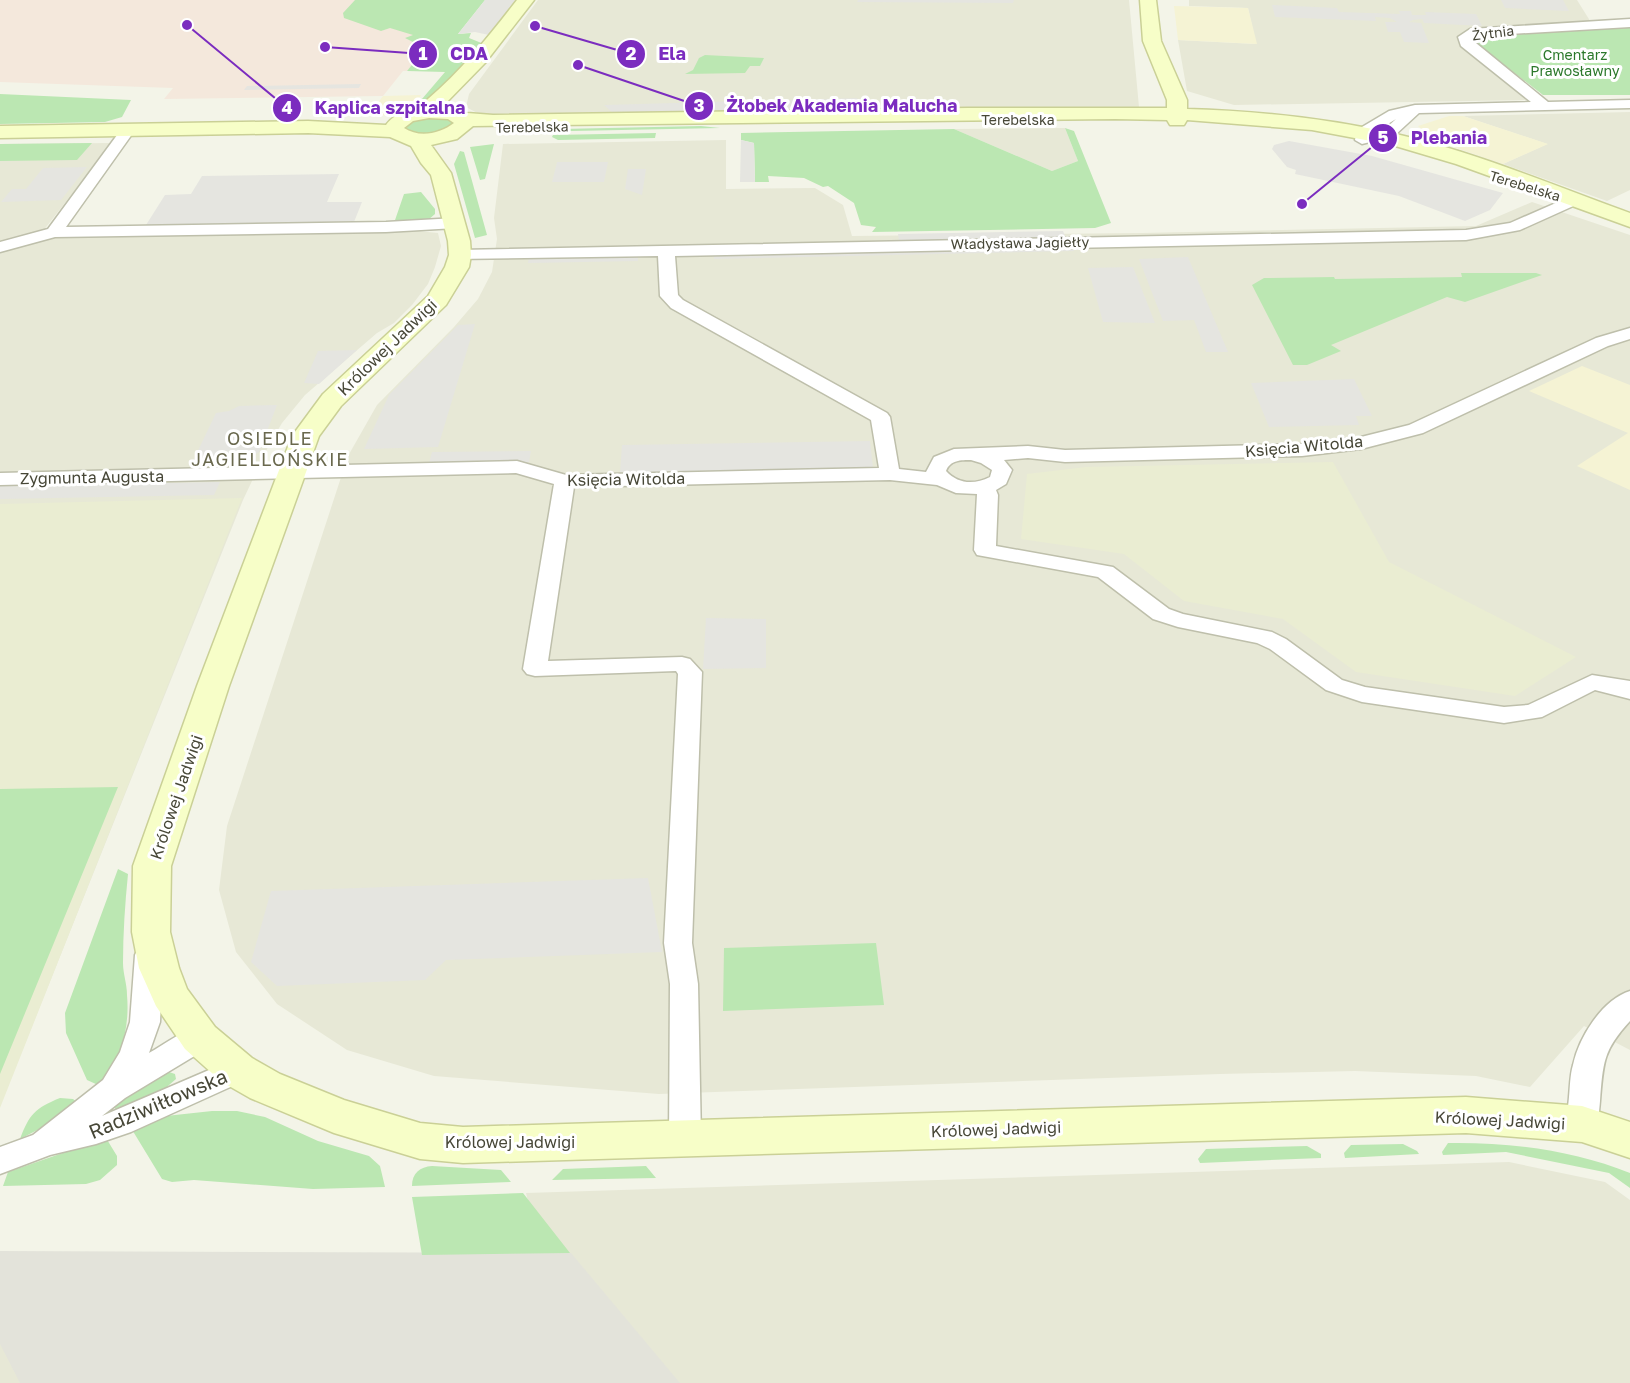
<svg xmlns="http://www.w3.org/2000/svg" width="1630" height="1383" font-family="'Golos Text',sans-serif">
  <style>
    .residential { fill: #e7e8d6 }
    .commercial { fill: #f5f3d4 }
    .industrial { fill: #e3e3da }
    .education { fill: #eaedd2 }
    .medical { fill: #f4e8dc }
    .green { fill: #bbe7b2 }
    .parking { fill: #e5e5e0 }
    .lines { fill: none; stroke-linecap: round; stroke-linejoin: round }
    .street-casing { stroke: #bebfab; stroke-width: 3 }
    .secondary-casing { stroke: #cad096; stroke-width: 3 }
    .street { fill: #fff; fill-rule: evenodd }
    .secondary { fill: #f7fec8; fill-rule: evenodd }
    .labels { text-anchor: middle; stroke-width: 6; stroke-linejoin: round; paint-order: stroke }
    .far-street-label { font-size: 14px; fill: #474737; stroke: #fff }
    .far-park-label { font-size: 14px; fill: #2b782b; stroke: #fff }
    .street-label { font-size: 16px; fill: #474737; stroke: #fff }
    .neighbourhood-label { font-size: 18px; letter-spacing: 1.5px; fill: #6a694e; stroke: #fff }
    .near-street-label { font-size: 20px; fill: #474737; stroke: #fff }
    .leader { fill: none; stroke: #7b2cbf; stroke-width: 2 }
    .callout-dot { fill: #7b2cbf; stroke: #fff; stroke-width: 2 }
    .mark-label { font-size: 18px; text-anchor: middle; font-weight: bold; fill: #fff }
    .callout-label { font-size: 18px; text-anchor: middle; font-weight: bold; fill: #7b2cbf; stroke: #fff; stroke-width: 6; stroke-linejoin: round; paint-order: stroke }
  </style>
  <rect width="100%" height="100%" fill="#f3f4e8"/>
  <path class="residential" d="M 538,0 L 1129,0 L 1139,107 L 492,116 L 483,116 L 466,107 L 469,94 Z
    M 1189,0 L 1577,0 L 1592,24 L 1468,31 L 1459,35 L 1458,38 L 1462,47 L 1528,97 L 1527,100 L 1234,105 L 1187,91 L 1178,40 L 1256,44 L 1248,8 L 1189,6 Z
    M 1630,112 L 1630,190 L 1607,201 L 1503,164 L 1547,144 L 1463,116 Z
    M 1065,128 L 1078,161 L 1052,171 L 954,129 Z
    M 726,140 L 726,189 L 815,188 L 843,205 L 852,236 L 1142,233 L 1476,226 L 1532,202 L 1630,235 L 1630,1050 L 1584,1026 L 1530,1087 L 1476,1076 L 1355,1071 L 1220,1074 L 659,1094 L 434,1076 L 347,1050 L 277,1004 L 236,952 L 219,890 L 227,826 L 348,456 L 377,405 L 454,327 L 478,299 L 492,272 L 497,239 L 494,218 L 503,144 Z
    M 112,143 L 43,231 L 413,223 L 417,231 L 438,233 L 441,246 L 435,267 L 428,284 L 412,305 L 394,323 L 377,333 L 305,395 L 282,423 L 269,445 L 243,500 L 0,1106 L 0,144 Z
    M 1509,1162 L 1605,1182 L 1630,1200 L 1630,1383 L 0,1383 L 0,1260 L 570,1254 L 529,1205 L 526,1193 Z"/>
  <path class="commercial" d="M 1174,6 L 1248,8 L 1257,44 L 1178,40 Z
    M 421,95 L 414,107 L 389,115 L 368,116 L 383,96 Z
    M 1449,116 L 1463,116 L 1548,144 L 1503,164 L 1433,140 L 1418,126 Z
    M 1582,366 L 1630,385 L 1630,490 L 1577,466 L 1628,433 L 1529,391 Z"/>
  <path class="industrial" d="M 0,1251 L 571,1253 L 680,1383 L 20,1383 L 0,1344 Z"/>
  <path class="education" d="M 1333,462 L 1389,562 L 1576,657 L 1515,696 L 1356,672 L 1283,619 L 1184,601 L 1124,554 L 1021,539 L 1027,474 L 1086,467 Z
    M 242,498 L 167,687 L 0,1108 L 0,504 Z"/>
  <path class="medical" d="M 0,0 L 467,0 L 407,71 L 403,71 L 383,96 L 164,99 L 173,88 L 0,82 Z"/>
  <path class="green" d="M 355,0 L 485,0 L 458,34 L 471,33 L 469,38 L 484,44 L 434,100 L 427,100 L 422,105 L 416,106 L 445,72 L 407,71 L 415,61 L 410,61 L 418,49 L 415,43 L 405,38 L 413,35 L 390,28 L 381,31 L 344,18 L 343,13 Z
    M 1630,26 L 1630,95 L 1543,95 L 1473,41 L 1476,34 Z
    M 705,55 L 764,58 L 760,66 L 750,66 L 745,73 L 685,74 L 693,70 L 699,58 Z
    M 0,94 L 131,100 L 122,117 L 105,122 L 0,124 Z
    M 422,117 L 448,118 L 454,124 C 439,133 423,139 406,129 L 408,122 Z
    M 701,126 L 720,128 L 523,132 L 514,130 Z
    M 1065,128 L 1074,131 L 1111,223 L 1095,228 L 872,232 L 876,227 L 861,225 L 854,203 L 828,186 L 823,187 L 804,178 L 768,176 L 769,182 L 755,182 L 754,143 L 741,140 L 741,133 L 954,129 L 1052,171 L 1078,161 Z
    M 656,133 L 655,138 L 558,140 L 552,137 L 553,135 Z
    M 92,143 L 77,160 L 0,161 L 0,144 Z
    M 494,144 L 485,179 L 480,180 L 470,147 Z
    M 460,151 L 464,152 L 487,235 L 475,238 L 454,164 Z
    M 421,192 L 435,209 L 435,214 L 428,220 L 394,223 L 404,194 Z
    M 1461,273 L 1536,273 L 1542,275 L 1465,302 L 1447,297 L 1331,345 L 1341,351 L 1307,365 L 1293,365 L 1252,285 L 1264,278 L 1334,277 L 1335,279 L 1462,277 Z
    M 118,787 L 0,1074 L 0,789 Z
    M 118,869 L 128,874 C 125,904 123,933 123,963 C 123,974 127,984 127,995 C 130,1028 121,1062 98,1085 L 87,1080 L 66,1033 L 65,1013 Z
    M 876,943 L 884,1005 L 723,1011 L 724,948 Z
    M 169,1072 L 175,1074 L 176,1079 L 161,1092 L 119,1114 L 112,1104 Z
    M 60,1098 L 73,1099 L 78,1103 L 51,1123 L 20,1139 C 29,1115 35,1108 60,1098 Z
    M 212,1111 L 237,1111 L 265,1117 L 318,1141 L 369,1156 L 380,1166 L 385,1187 L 313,1189 L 194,1180 L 172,1182 L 162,1179 L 131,1128 L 166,1116 Z
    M 106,1138 L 117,1156 L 117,1165 L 100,1180 L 86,1184 L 3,1186 L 8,1172 Z
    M 1448,1143 C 1509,1142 1573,1150 1630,1173 L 1630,1188 L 1609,1173 L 1506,1152 L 1443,1155 L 1442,1152 Z
    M 1403,1144 L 1417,1151 L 1419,1154 L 1345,1158 L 1344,1153 L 1351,1145 Z
    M 1307,1146 L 1321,1154 L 1321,1158 L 1200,1163 L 1198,1159 L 1206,1149 Z
    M 432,1166 L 501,1170 L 511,1182 L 412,1186 C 412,1173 420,1167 432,1166 Z
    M 646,1166 L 656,1178 L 552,1180 L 563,1169 Z
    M 523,1193 L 570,1253 L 422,1255 L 412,1197 Z"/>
  <path class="parking" d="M 485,0 L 516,0 L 489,35 L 475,32 L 458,34 Z
    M 858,0 L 1014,0 L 1013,3 L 857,2 Z
    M 1501,0 L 1563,0 L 1569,11 L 1505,8 Z
    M 1272,5 L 1337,8 L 1339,12 L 1400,14 L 1399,11 L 1411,11 L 1412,15 L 1426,15 L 1425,12 L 1476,14 L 1482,26 L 1424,23 L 1422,19 L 1413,20 L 1409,22 L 1421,23 L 1429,43 L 1404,42 L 1400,32 L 1388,32 L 1385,22 L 1397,22 L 1390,18 L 1375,17 L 1376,21 L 1275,17 Z
    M 361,84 L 359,88 L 244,90 L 247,86 Z
    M 857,98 L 859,111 L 614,114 L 604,105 Z
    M 741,140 L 754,143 L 755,182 L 740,182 Z
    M 1289,141 L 1372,156 L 1503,193 L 1490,210 L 1465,221 L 1399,196 L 1295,174 L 1296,170 L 1287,167 L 1272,149 L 1274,145 Z
    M 557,162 L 608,162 L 604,182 L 552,182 Z
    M 87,167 L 61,200 L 1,202 L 12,189 L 26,189 L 43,168 Z
    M 628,169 L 646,169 L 642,195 L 625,189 Z
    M 339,174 L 327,202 L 362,202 L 354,222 L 146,225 L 165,195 L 191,194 L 202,176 Z
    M 1063,231 L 1066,238 L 899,241 L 898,234 Z
    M 1072,245 L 1074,251 L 714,259 L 714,253 Z
    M 638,254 L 638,261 L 528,263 L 529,256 Z
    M 1188,257 L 1228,352 L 1206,352 L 1194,320 L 1163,321 L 1139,259 Z
    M 1133,267 L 1155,323 L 1103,322 L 1088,268 Z
    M 475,324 L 438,447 L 364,449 L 389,395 L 458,325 Z
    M 357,350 L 319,384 L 304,383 L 318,351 Z
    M 1354,379 L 1372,416 L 1356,416 L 1359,425 L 1269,427 L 1251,383 Z
    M 277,405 L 259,452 L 244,461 L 193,461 L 216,413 L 229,411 L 239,406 Z
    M 870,441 L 873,468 L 620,473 L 622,445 Z
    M 531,451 L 529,462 L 429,463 L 432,452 Z
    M 220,482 L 214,495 L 0,499 L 0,486 Z
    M 706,618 L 766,619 L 766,668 L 703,669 Z
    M 648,878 L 662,952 L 446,960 L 425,980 L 277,986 L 251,962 L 271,891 Z"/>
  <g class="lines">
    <defs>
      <path id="street" d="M 1630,19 L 1630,27 L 1477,36 L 1471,39 L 1548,102 L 1630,100 L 1630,108 L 1419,113 L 1394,136 L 1362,144 L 1355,140 L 1357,130 L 1389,111 L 1415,105 L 1531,102 L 1461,46 L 1458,37 L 1470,29 ZM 1396,119 L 1384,130 L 1373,133 Z
        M 128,126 L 135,130 L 66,227 L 386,222 L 456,218 L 464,223 L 456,228 L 386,232 L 55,237 L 0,252 L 0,242 L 48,229 L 123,127 Z
        M 1574,195 L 1582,200 L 1580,203 L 1520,230 L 1466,240 L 675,256 L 678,295 L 683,300 L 887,413 L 890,417 L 899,469 L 926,472 L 934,457 L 954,449 L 1028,446 L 1065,450 L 1302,444 L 1361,437 L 1409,425 L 1596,338 L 1630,328 L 1630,339 L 1608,346 L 1423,433 L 1361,449 L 1302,456 L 1065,462 L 1028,458 L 1004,460 L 1012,470 L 1006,484 L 996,490 L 998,495 L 996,546 L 1113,567 L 1169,609 L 1183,614 L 1272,632 L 1286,639 L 1342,680 L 1365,687 L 1504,707 L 1528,705 L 1592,675 L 1630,681 L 1630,699 L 1595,690 L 1542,717 L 1504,723 L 1362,702 L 1326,690 L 1270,649 L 1257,643 L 1178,627 L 1153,619 L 1098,577 L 977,555 L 974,550 L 977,494 L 956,493 L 937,485 L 890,480 L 574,487 L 548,661 L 682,657 L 690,659 L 702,672 L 692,943 L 698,984 L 701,1139 L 696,1148 L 685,1152 L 674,1148 L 669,1139 L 670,984 L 664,943 L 678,674 L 676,671 L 535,676 L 527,674 L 523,669 L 554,484 L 516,473 L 0,485 L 0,473 L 517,461 L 566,475 L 879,468 L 871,420 L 671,308 L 660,296 L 658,256 L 454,259 L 452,255 L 454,251 L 460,250 L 1466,230 L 1510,223 ZM 971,460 L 981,463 L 992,470 L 990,477 C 974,485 958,484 946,471 C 950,460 961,460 971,460 Z
        M 149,944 L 159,947 L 163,955 L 160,1022 L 149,1053 C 168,1043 189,1023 211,1030 L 215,1038 L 211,1046 L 125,1098 L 102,1116 L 237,1058 L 248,1061 L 252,1070 L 248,1079 L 131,1132 L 96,1144 L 50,1155 L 0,1174 L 0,1147 L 33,1135 L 103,1080 L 120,1052 L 130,1022 L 135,955 L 139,947 Z
        M 1630,991 L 1630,1021 C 1603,1050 1603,1063 1600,1101 C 1599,1113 1598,1123 1593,1133 L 1582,1137 L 1571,1133 C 1565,1121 1568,1110 1569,1097 C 1570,1087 1570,1075 1573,1065 C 1579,1037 1602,1000 1630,991 Z"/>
      <path id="secondary" d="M 517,0 L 534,0 L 485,63 L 442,107 L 467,113 L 493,115 L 968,108 L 1167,108 L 1167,100 L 1143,41 L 1140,0 L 1156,0 L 1161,41 L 1187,100 L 1187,109 C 1257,111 1327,118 1396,134 C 1476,152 1552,185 1630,213 L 1630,227 L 1456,164 L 1392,145 L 1312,130 L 1187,120 L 1184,125 L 1170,125 L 1167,120 L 1115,119 L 473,126 L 457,139 L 431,145 L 451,173 L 470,241 L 471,255 L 469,267 L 446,305 L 341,406 L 319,436 L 229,686 L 171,866 L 170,932 L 179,968 L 187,989 L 215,1027 L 252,1058 L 280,1074 L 344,1100 L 420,1123 L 463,1127 L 1466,1097 L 1582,1106 L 1630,1122 L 1630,1158 L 1582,1142 L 1466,1133 L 463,1163 L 420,1159 L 334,1133 L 250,1098 L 222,1082 L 185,1049 L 156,1006 L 139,968 L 132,932 L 133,866 L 197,686 L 292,436 L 323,394 L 428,296 L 445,267 L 449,255 L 448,241 L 431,175 L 421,163 L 411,146 L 390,137 L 308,133 L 0,138 L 0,126 L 308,121 L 386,125 C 397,110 415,111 428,99 C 462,70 490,35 517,0 ZM 429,118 L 448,119 L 454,123 C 440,134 419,138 404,128 L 413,121 Z"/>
    </defs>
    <use href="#street" class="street-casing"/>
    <use href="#secondary" class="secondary-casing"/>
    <use href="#street" class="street"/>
    <use href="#secondary" class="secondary"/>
  </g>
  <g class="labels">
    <g class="far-street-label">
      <text transform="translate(1493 33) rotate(-7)" y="5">Żytnia</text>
      <text x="1018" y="125">Terebelska</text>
      <text transform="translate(532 127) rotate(-1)" y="5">Terebelska</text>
      <text transform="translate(1525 186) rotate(17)" y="5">Terebelska</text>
      <text transform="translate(1020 243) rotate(-1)" y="5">Władysława Jagiełły</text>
    </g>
    <g class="far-park-label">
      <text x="1575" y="60">Cmentarz<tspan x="1575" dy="16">Prawosławny</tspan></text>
    </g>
    <g class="street-label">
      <text transform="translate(387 347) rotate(-44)" y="6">Królowej Jadwigi</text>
      <text transform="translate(1304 446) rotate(-5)" y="6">Księcia Witolda</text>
      <text transform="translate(92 477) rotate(-1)" y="6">Zygmunta Augusta</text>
      <text transform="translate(626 479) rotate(-1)" y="6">Księcia Witolda</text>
      <text transform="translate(176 797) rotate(-71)" y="6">Królowej Jadwigi</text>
      <text transform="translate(1500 1120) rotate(3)" y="6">Królowej Jadwigi</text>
      <text transform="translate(996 1129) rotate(-2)" y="6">Królowej Jadwigi</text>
      <text x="510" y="1148">Królowej Jadwigi</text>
    </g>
    <g class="neighbourhood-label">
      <text x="270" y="445">OSIEDLE<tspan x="270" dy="21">JAGIELLOŃSKIE</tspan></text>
    </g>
    <g class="near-street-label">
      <text transform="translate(158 1104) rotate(-23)" y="7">Radziwiłłowska</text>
    </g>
  </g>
  <path class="leader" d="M325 47L423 54M535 26L631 54M578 65L699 106M187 25L287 108M1302 204L1383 138"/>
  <g class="callout-dot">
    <circle cx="325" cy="47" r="6"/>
    <circle cx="535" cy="26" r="6"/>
    <circle cx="578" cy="65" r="6"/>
    <circle cx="187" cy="25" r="6"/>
    <circle cx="1302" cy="204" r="6"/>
    <circle cx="423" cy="54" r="15"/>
    <circle cx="631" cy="54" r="15"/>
    <circle cx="699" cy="106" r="15"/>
    <circle cx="287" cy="108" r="15"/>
    <circle cx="1383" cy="138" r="15"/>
  </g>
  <g class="mark-label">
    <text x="423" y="60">1</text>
    <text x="631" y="60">2</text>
    <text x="699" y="112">3</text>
    <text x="287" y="114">4</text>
    <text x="1383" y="144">5</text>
  </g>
  <g class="callout-label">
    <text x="469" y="60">CDA</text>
    <text x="672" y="60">Ela</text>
    <text x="842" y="112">Żłobek Akademia Malucha</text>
    <text x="390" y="114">Kaplica szpitalna</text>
    <text x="1449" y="144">Plebania</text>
  </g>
</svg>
